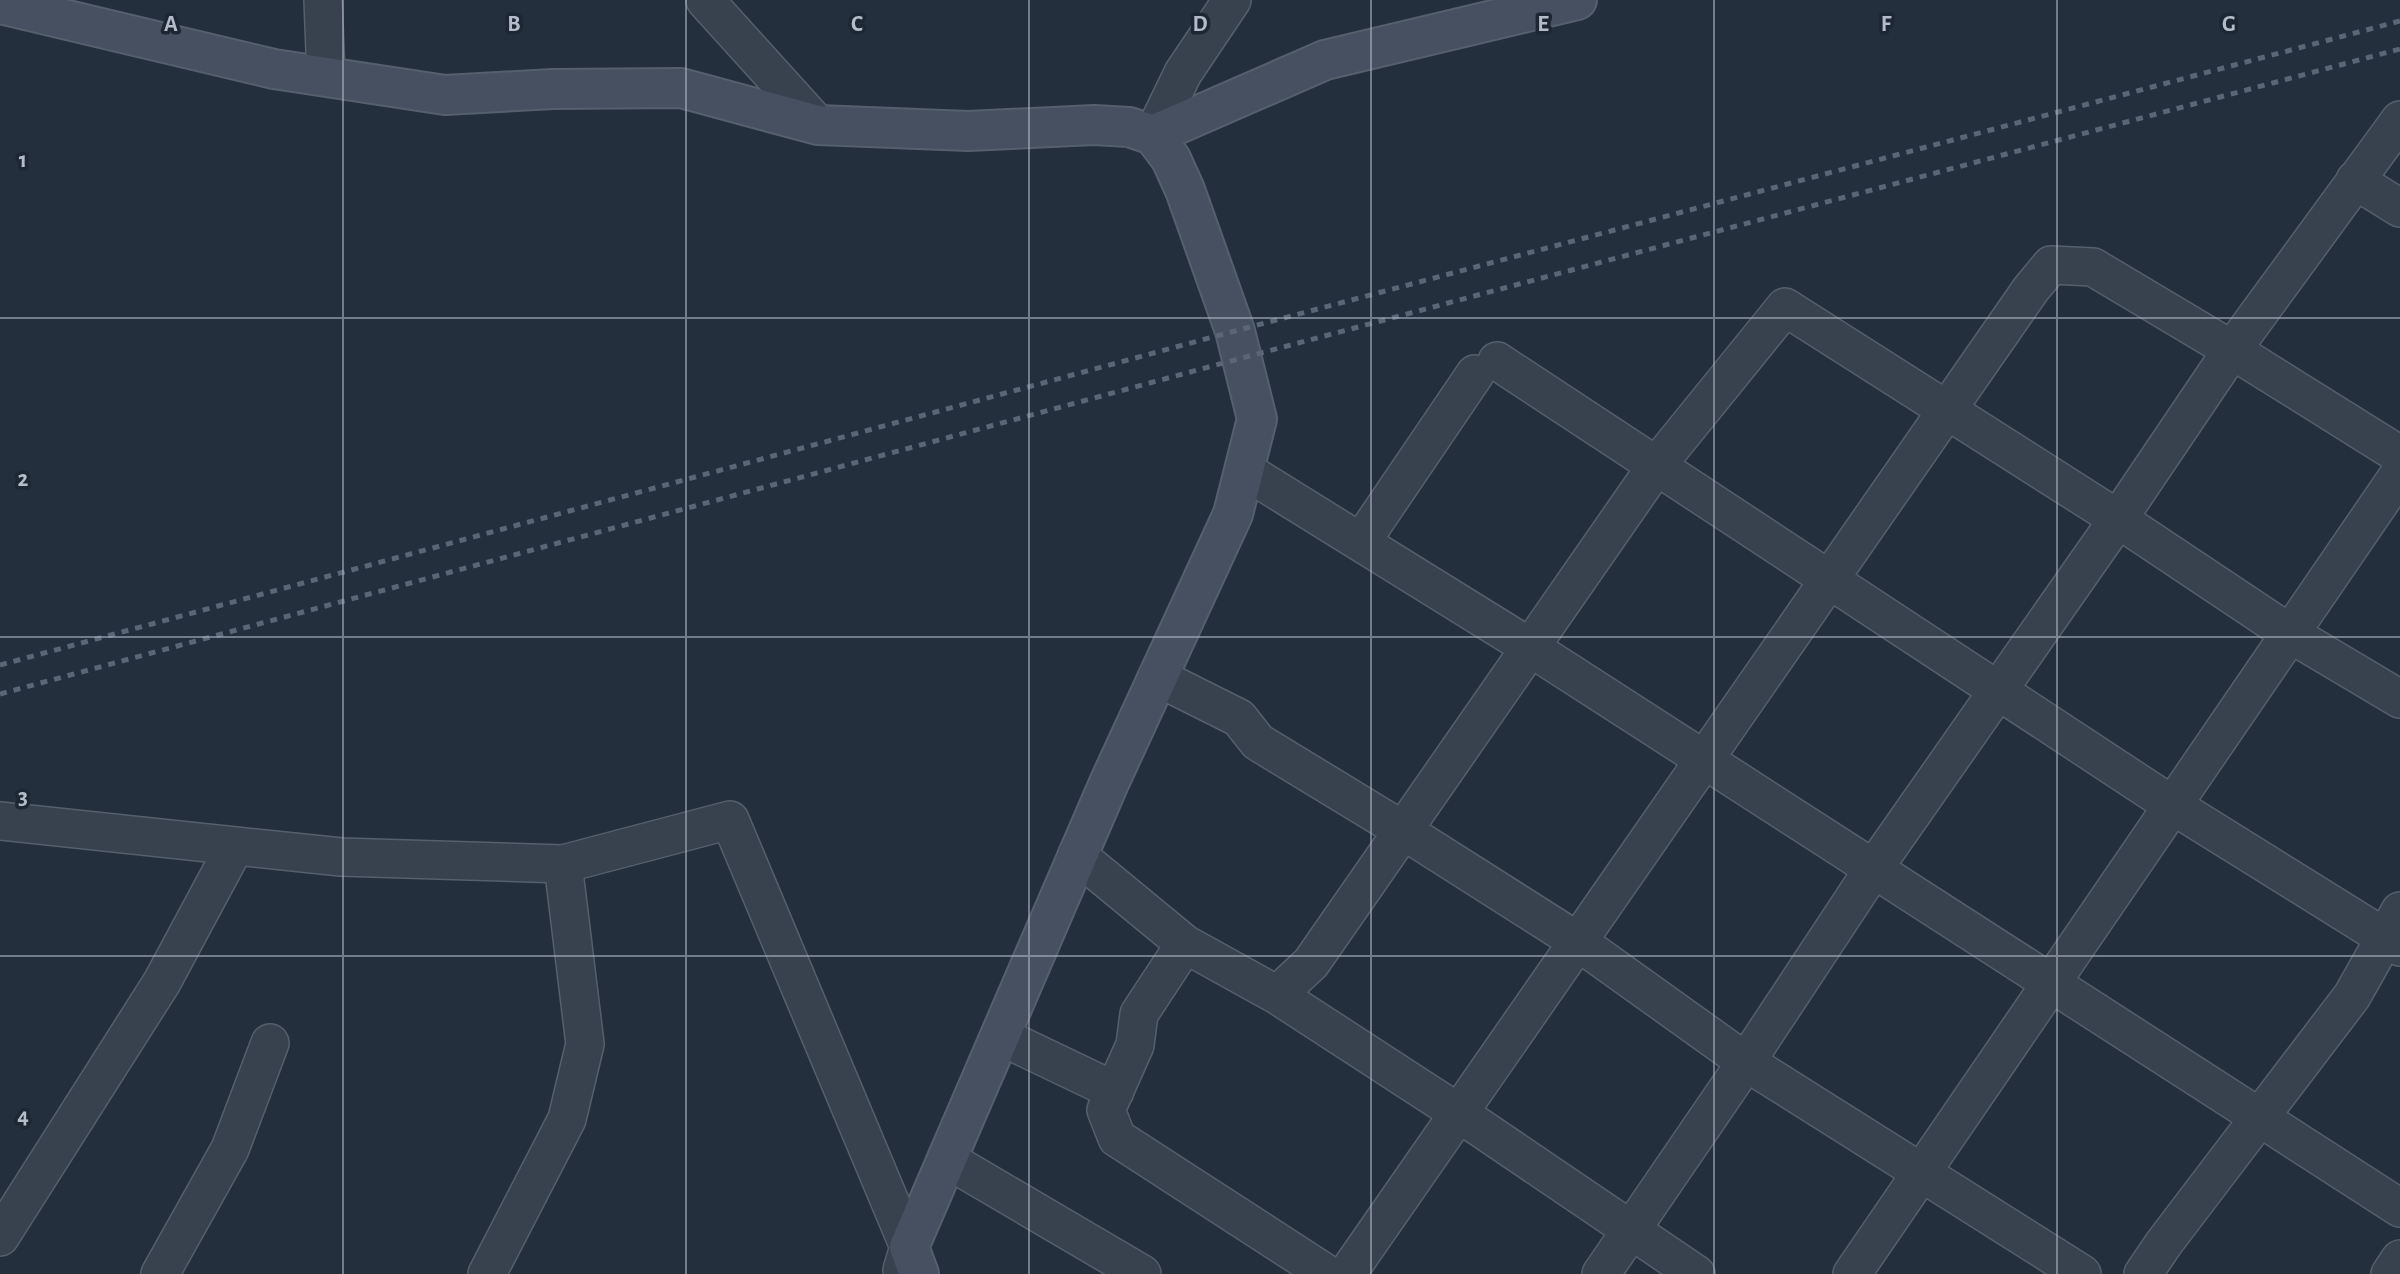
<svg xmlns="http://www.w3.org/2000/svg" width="2400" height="1274" font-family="'Alegreya Sans',sans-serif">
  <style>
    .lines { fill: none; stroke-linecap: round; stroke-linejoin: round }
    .street-casing { stroke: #565f6c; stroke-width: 40 }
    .secondary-casing { stroke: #565f6c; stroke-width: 42 }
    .street { stroke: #38414e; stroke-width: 37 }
    .secondary { stroke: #465061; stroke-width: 38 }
    .rail { stroke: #5a6575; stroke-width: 5; stroke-dasharray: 7 7; stroke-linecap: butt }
    .grid { fill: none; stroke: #b4bcc9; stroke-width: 2; stroke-opacity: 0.55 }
    .grid-label { font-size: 23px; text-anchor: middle; font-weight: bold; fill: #b4bcc9; stroke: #1d2633; stroke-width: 7; stroke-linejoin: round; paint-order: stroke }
  </style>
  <rect width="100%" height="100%" fill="#242f3e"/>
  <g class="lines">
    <defs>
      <path id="street" d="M 323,0 L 326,77
        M 705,0 L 818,125
        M 1153,135 L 1183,73 L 1232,0
        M 2355,180 L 2400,208
        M 1497,361 L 2172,805 L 2400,947
        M 1244,470 L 1531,648 L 2400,1208
        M 1361,542 L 1475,374
        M 1157,677 L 1239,718 L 1258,742 L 1404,831 L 1577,941 L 1746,1062 L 2082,1274
        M 0,821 L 341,857 L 563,864 L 730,820 L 909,1247 L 902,1270
        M 1077,855 L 1185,944 L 1277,995 L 1460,1114 L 1696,1274
        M 1185,944 L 1139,1014 L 1135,1045 L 1106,1110 L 1117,1138 L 1327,1274
        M 1277,995 L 1311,963 L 1657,465 L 1785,307 L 2118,519 L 2289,633 L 2400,699
        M 1000,1036 L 1115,1091
        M 948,1160 L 1142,1274
        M 0,1237 L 162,982 L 235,846
        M 160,1274 L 230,1149 L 270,1043
        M 487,1274 L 567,1119 L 585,1044 L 563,864
        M 1347,1274 L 2031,289 L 2051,265 L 2093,267 L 2232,350 L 2400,455
        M 1601,1274 L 1746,1062 L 1874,868 L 2118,519 L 2232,350 L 2400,120
        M 1852,1274 L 2400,473
        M 2143,1274 L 2164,1243 L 2352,996 L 2400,911
        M 2390,1274 L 2400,1259"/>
      <path id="secondary" d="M 0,4 L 274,69 L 445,95 L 553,89 L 681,88 L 818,125 L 968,131 L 1094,125 L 1129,127 L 1153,135 L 1171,159 L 1185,190 L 1235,331 L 1257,419 L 1233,514 L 1109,783 L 909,1247 L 919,1274
        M 1153,135 L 1325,60 L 1577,0"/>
    </defs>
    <use href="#street" class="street-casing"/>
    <use href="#secondary" class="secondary-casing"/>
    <use href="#street" class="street"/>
    <use href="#secondary" class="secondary"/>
    <path class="rail" d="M 0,665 L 1235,331 L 2400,21
      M 0,694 L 1242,358 L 2400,49"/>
  </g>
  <path class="grid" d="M 343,0 L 343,1274M 686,0 L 686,1274M 1029,0 L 1029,1274M 1371,0 L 1371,1274M 1714,0 L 1714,1274M 2057,0 L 2057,1274M 0,318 L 2400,318M 0,637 L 2400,637M 0,956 L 2400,956"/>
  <g class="grid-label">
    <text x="171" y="31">A</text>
    <text x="514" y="31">B</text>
    <text x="857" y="31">C</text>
    <text x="1200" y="31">D</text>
    <text x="1543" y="31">E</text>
    <text x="1886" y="31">F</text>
    <text x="2229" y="31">G</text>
    <text x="23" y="167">1</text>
    <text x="23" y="486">2</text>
    <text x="23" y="804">3</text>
    <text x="23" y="1123">4</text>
  </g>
</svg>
